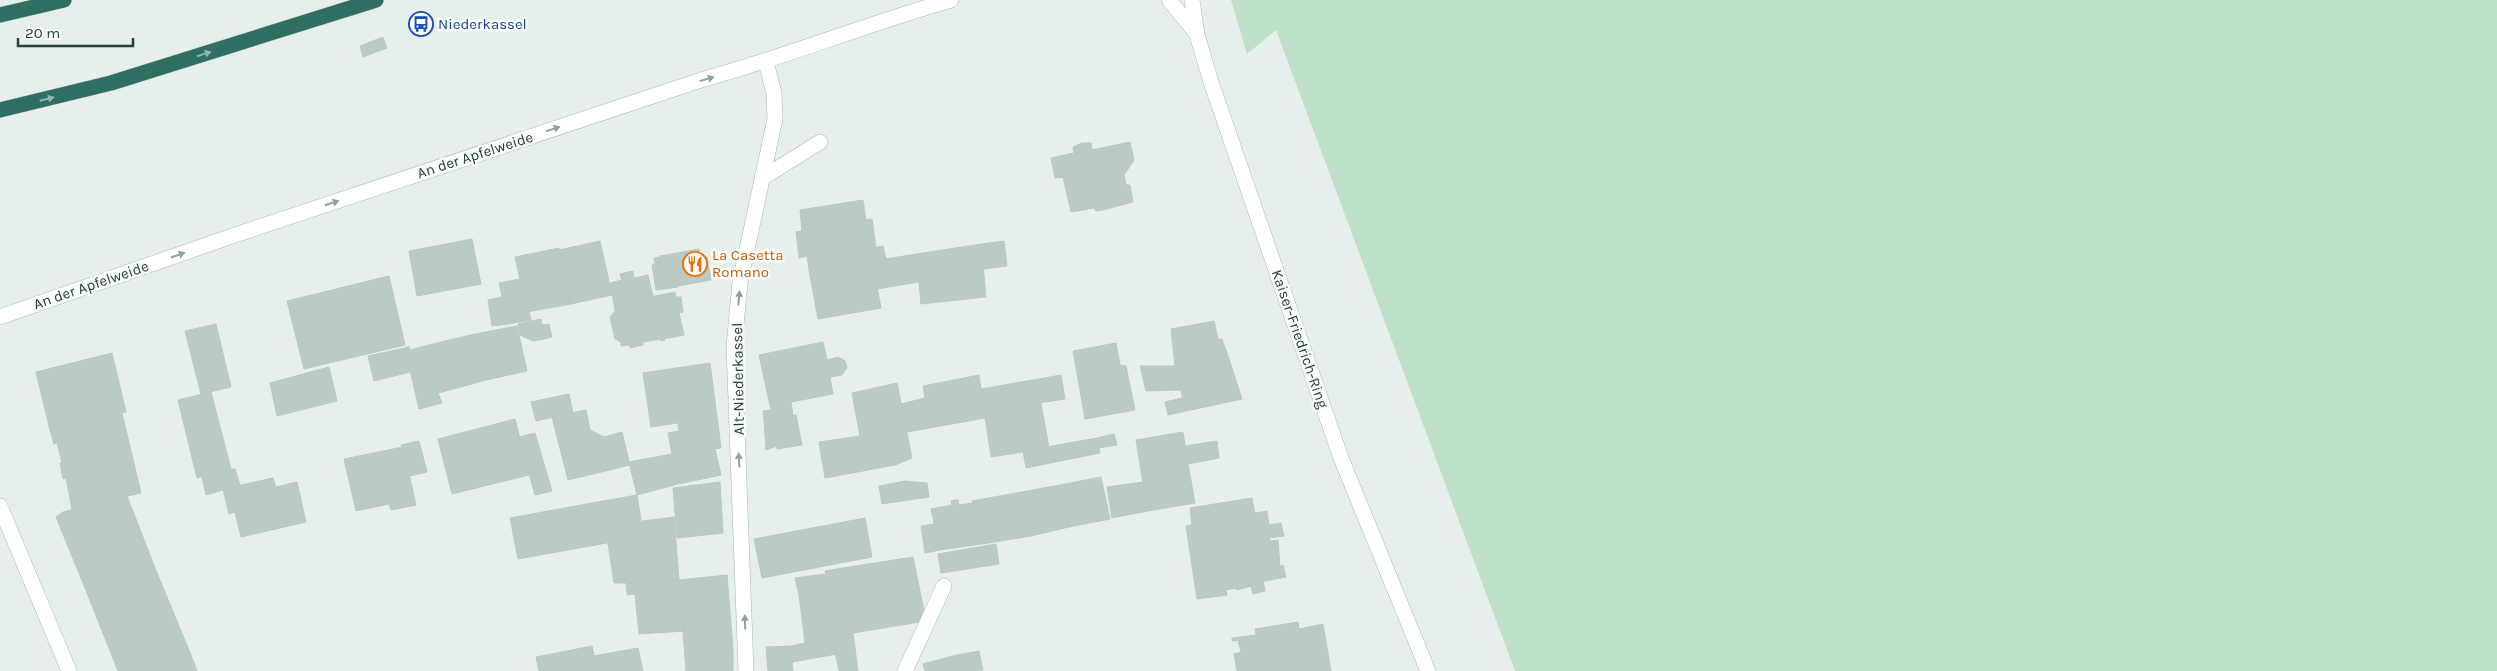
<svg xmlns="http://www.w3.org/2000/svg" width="2497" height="671" font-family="Karla,sans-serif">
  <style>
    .green { fill: #bfe0c8 }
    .building { fill: #bbcac4; stroke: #b8c9c2 }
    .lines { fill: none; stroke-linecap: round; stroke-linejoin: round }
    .minor-casing { stroke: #a8b8b2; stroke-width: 16 }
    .highway-casing { stroke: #c2cac8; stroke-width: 16 }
    .minor { stroke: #fff; stroke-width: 15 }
    .highway { stroke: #2f6f62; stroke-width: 15 }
    .oneway { fill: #93b5ae }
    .oneway2 { fill: #92a09c }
    .labels { text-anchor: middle; stroke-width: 5; stroke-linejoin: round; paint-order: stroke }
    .transit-label { font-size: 15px; fill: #164399; stroke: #f7fbf9; text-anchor: start }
    .street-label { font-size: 15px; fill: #24423a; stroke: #f7fbf9 }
    .food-label { font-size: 15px; fill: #c56008; stroke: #f7fbf9; text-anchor: start }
  </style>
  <rect width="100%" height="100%" fill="#e6efeb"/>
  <path class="green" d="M 1231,0 L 2497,0 L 2497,671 L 1515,671 L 1276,30 L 1247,54 Z"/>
  <path class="building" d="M 383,37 L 387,48 L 363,57 L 360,46 Z
    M 1130,142 L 1134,160 L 1124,175 L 1126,185 L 1130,185 L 1133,202 L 1103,210 L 1096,211 L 1094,208 L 1071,212 L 1063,177 L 1055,178 L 1051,158 L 1074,153 L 1073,147 L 1082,143 L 1091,143 L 1092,150 Z
    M 863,200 L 866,220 L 872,219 L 876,248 L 870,249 L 872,261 L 809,270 L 807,256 L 799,258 L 796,232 L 802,231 L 800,210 Z
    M 472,239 L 481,284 L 417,296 L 409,251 Z
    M 600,241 L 612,295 L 571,304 L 559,250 Z
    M 1004,241 L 1007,266 L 984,269 L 981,244 Z
    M 981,244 L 986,297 L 921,304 L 919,282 L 877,289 L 872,261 Z
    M 883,246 L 886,259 L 872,261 L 870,249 Z
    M 559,248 L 571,304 L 527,312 L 515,257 Z
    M 699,249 L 701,258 L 661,264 L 660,256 Z
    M 660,257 L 661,264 L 655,265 L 654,258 Z
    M 707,257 L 711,280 L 678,286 L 673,262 Z
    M 872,261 L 881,308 L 818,319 L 809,270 Z
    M 673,262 L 678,287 L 656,290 L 652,265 Z
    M 633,271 L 634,278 L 648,275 L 653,296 L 614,304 L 610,283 L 622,280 L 620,274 Z
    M 389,276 L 405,345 L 304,369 L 287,301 Z
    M 520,279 L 527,312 L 529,312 L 531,320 L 508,324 L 499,283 Z
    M 675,292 L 676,297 L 681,297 L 683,312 L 679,313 L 684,335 L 664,339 L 665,340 L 661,341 L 661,339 L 643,342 L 643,345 L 630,348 L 630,345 L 621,346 L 621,342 L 615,339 L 610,317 L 615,311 L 614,304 Z
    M 502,297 L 508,324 L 492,326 L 488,300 Z
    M 541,319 L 545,339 L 533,341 L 520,335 L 518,324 Z
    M 1214,321 L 1218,339 L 1222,339 L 1228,356 L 1175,366 L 1171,329 Z
    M 216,324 L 231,387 L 201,394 L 185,331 Z
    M 549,324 L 552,337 L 545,339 L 542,325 Z
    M 517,326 L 527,371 L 486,380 L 475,334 Z
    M 475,334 L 486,380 L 457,388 L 445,341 Z
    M 445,341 L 457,388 L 438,393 L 442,403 L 419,409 L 405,348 L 409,346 L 410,350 Z
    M 823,342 L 827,360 L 838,357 L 845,361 L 847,367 L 842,375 L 830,377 L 833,394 L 791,402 L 793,416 L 764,421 L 763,411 L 771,410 L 759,355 Z
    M 1116,343 L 1120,365 L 1096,370 L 1097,374 L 1078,379 L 1073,351 Z
    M 405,348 L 410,372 L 374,381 L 368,356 Z
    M 112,353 L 126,412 L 50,430 L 36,372 Z
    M 1228,356 L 1242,399 L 1186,411 L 1175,366 Z
    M 710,363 L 717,417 L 651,427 L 643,373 Z
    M 1120,365 L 1126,366 L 1135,410 L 1085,419 L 1078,379 L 1097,374 L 1096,370 Z
    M 1140,366 L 1175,366 L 1181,390 L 1146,391 Z
    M 329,367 L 337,401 L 277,416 L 270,383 Z
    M 979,375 L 985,418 L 907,432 L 901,404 L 925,398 L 923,386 Z
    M 1061,375 L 1065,399 L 1031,404 L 1027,381 Z
    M 1027,381 L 1031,404 L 1041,403 L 1049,448 L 991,457 L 981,389 Z
    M 897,383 L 912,458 L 895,465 L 825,478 L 819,442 L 860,436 L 852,393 Z
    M 211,392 L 231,469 L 197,478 L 178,400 Z
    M 569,394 L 573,413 L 536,421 L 531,402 Z
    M 1182,398 L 1186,411 L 1168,415 L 1165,402 Z
    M 586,410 L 590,430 L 604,437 L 622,432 L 630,465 L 568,480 L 552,417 Z
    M 122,413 L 141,493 L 72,509 L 66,478 L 63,479 L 60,463 L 62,463 L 57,443 L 54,444 L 50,430 Z
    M 796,415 L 802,445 L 777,449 L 777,446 L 766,450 L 764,421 Z
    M 717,417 L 721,448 L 682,453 L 678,424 Z
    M 515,419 L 529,475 L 452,494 L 438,439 Z
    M 679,431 L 682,453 L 672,454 L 668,433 Z
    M 1183,432 L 1188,464 L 1141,471 L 1136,440 Z
    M 535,433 L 552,491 L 535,495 L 519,437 Z
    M 1114,434 L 1117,445 L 1099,448 L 1097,438 Z
    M 1097,438 L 1100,453 L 1055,462 L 1052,446 Z
    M 419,441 L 427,472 L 410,476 L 401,445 Z
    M 1217,441 L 1219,458 L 1188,464 L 1185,446 Z
    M 1052,446 L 1055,462 L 1026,468 L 1023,451 Z
    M 403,447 L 416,505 L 391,510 L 389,504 L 356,511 L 344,459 Z
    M 715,449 L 721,475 L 678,484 L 672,454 Z
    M 672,454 L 678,484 L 637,495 L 629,462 Z
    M 1188,464 L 1195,503 L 1148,511 L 1141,471 Z
    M 231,469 L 235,469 L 240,485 L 206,495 L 202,477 Z
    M 1101,477 L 1110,519 L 1069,527 L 1060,485 Z
    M 273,478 L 276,487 L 297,482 L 306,522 L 241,537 L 235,512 L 229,514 L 223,489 Z
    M 905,481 L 927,483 L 929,497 L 882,504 L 879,486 Z
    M 720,482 L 723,533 L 677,538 L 673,488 Z
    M 1143,482 L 1148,511 L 1112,518 L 1107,487 Z
    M 1060,485 L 1069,527 L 1031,536 L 982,544 L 972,501 Z
    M 637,495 L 641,520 L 635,522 L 637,538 L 623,540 L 626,583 L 614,583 L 608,543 L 612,542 L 603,501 Z
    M 127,496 L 157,573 L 85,588 L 56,517 L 63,512 Z
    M 1252,498 L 1255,514 L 1192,525 L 1190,508 Z
    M 955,500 L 958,500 L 959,505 L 973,503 L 982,544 L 940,550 L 931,509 L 952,505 L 951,501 Z
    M 603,501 L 612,542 L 518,559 L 510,518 Z
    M 1267,511 L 1269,525 L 1281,523 L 1284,536 L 1269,538 L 1270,541 L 1278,540 L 1280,567 L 1283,565 L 1286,577 L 1250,584 L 1251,586 L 1237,590 L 1236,588 L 1226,590 L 1227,595 L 1197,599 L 1186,526 Z
    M 674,517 L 679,580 L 626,583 L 623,540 L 637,538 L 635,522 Z
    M 865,518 L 872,557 L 762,578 L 754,539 Z
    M 934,524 L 940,550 L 925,553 L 921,526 Z
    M 996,544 L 999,564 L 941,573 L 938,554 Z
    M 913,557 L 926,621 L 853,633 L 843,568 Z
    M 843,568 L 846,587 L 799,595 L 795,578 L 826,574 L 825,571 Z
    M 157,573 L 191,655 L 153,671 L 118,671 L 85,588 Z
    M 727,575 L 733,649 L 733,671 L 686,671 L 679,580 Z
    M 679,580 L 685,631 L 639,634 L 635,594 L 627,595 L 626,583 Z
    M 1263,581 L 1265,591 L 1253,594 L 1250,584 Z
    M 846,587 L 853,633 L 805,642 L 799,595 Z
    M 1298,622 L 1299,629 L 1323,624 L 1331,671 L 1237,671 L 1234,654 L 1241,652 L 1238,640 L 1232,641 L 1232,638 L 1256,635 L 1255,629 Z
    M 853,633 L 858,671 L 839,671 L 832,637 Z
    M 832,637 L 837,654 L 792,662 L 793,671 L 768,671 L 766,647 L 791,646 Z
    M 592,646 L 594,656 L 638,648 L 643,671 L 539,671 L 536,657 Z
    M 979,651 L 983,670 L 961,671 L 957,655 Z
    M 191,655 L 197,671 L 153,671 Z
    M 957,655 L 961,671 L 925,671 L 923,664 Z"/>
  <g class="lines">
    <defs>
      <path id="minor" d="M 1169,0 L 1197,34
        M 1192,0 L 1197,35 L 1212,85 L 1341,458 L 1428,671
        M 764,177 L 820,142
        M 0,317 L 232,236 L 701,80 C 785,57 867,24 951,0
        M 0,506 L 69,671
        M 746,671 L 734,347 L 740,282 L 775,119 L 774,93 L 766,62
        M 905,671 L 944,586"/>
      <path id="highway" d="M 0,15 L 64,0
        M 0,110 L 111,83 L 376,0"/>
    </defs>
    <use href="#minor" class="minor-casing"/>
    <use href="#highway" class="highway-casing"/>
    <use href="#minor" class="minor"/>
    <use href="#highway" class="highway"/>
  </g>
  <defs><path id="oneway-solid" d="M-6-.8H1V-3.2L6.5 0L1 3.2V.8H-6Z" transform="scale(1.25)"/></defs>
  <g class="oneway">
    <use href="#oneway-solid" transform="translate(204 54) rotate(-17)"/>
    <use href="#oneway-solid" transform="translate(47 99) rotate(-14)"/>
  </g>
  <g class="oneway2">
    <use href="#oneway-solid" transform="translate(707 79) rotate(-16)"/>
    <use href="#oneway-solid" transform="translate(553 129) rotate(-18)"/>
    <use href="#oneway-solid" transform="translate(332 203) rotate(-18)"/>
    <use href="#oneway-solid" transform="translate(178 255) rotate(-19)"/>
    <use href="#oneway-solid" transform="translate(739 298) rotate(-85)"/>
    <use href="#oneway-solid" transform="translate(739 460) rotate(-93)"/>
    <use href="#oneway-solid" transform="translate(745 622) rotate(-92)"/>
  </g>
  <defs>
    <symbol id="bus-ring" viewBox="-11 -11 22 22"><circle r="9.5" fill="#f7fbf9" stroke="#1a4fb4" stroke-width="1.5"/><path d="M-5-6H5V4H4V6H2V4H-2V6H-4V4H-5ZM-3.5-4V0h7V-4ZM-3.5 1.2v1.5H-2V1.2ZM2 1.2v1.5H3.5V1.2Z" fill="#1a4fb4"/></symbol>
    <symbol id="restaurant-ring" viewBox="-11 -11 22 22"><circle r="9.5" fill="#f7fbf9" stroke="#e8710a" stroke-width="1.5"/><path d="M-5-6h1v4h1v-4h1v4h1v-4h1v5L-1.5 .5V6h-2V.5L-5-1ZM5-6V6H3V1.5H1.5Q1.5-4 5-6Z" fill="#e8710a"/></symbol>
  </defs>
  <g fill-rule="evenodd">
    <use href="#bus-ring" x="407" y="10" width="28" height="28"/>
    <use href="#restaurant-ring" x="681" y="250" width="28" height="28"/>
  </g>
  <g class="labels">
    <g class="transit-label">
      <text x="438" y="29">Niederkassel</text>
    </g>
    <g class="street-label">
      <text transform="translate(475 155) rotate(-18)" y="5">An der Apfelweide</text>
      <text transform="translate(91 285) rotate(-19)" y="5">An der Apfelweide</text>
      <text transform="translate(1300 339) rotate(71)" y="5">Kaiser-Friedrich-Ring</text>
      <text transform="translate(738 379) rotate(-91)" y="5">Alt-Niederkassel</text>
    </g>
    <g class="food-label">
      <text x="712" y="260">La Casetta<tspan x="712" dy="17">Romano</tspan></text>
    </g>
  </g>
  <path d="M18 38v8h115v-8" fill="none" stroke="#24423a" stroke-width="2.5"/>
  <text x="25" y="38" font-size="15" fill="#24423a" stroke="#f7fbf9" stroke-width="4" paint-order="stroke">20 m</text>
</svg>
